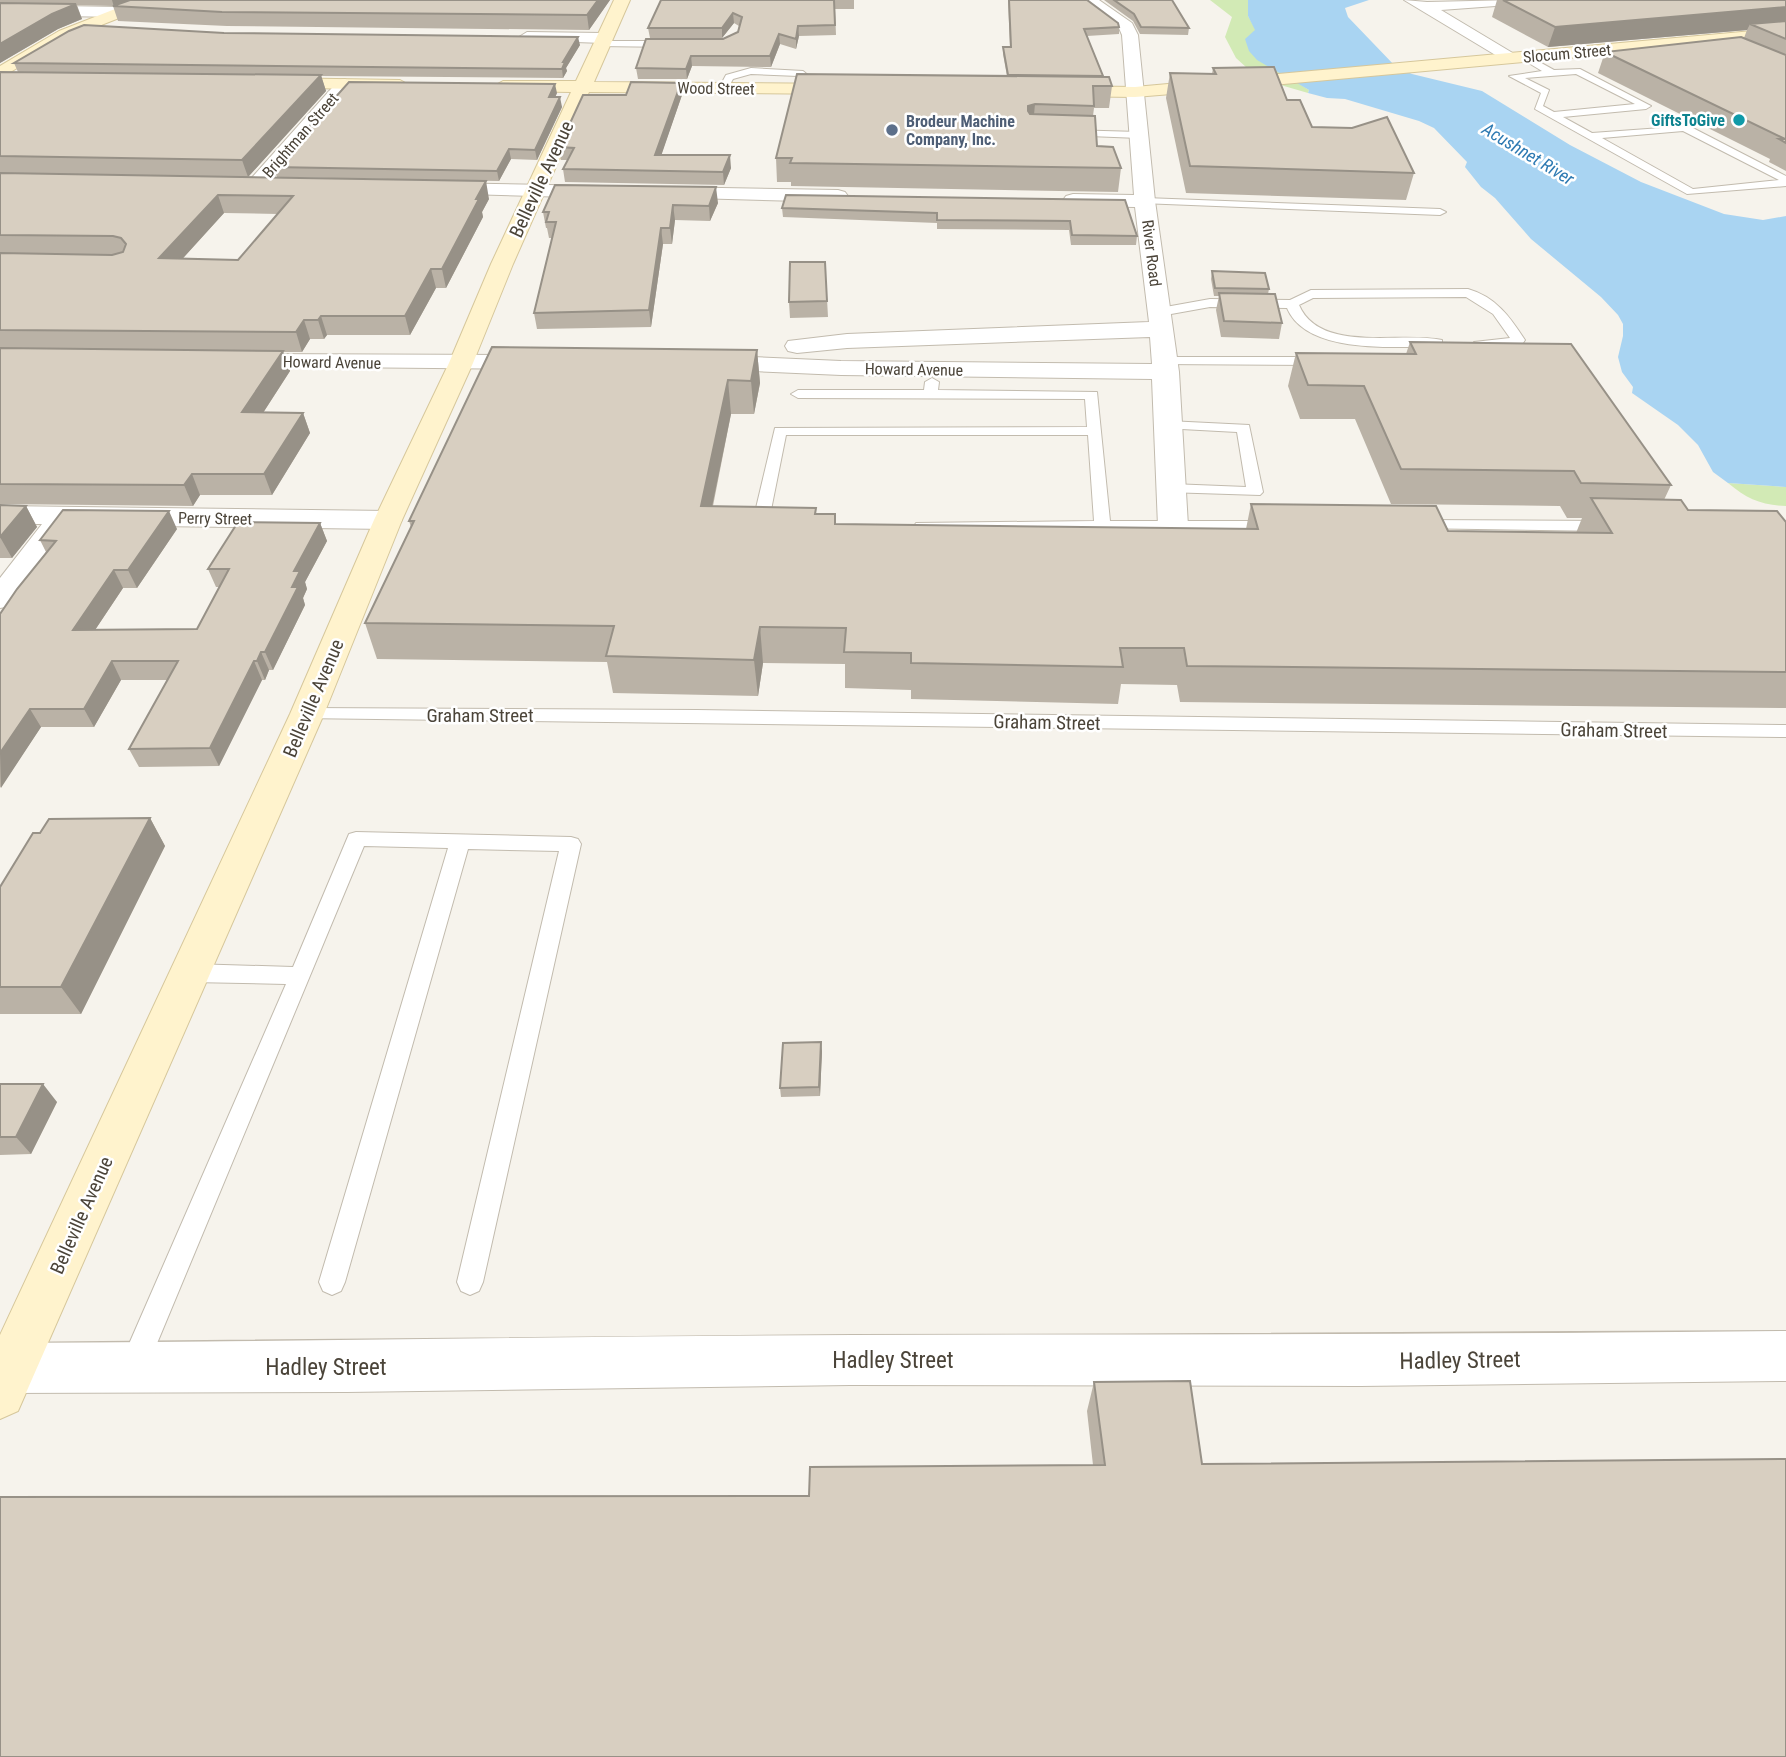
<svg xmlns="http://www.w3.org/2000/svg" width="1786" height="1757" font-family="'Roboto Condensed',sans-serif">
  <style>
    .green { fill: #d2eab5 }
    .water { fill: #a9d4f2 }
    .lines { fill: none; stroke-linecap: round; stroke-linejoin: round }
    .lane-casing { stroke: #c2bbae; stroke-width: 2 }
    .street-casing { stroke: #c2bbae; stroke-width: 2 }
    .secondary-casing { stroke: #d6c79b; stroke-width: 2 }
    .lane { fill: #fff; fill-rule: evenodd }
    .street { fill: #fff; fill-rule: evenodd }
    .secondary { fill: #fff3cd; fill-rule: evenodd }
    .wall { fill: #bab2a6; fill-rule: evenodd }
    .shaded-wall { fill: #979187 }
    .building { fill: #d8cfc1; stroke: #979187; stroke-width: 2; fill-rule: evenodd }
    .culture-dot { fill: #0f9aa8; stroke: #fff; stroke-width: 2.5 }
    .service-dot { fill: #5c6f8a; stroke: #fff; stroke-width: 2.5 }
    .labels { text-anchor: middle; stroke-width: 5; stroke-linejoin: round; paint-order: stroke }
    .far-street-label { font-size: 16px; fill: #4b4439; stroke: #fff }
    .far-culture-label { font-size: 16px; font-weight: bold; fill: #0d838f; stroke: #fff; text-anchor: end }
    .far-service-label { font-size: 16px; font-weight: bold; fill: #4e5e75; stroke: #fff; text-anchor: start }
    .far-water-label { font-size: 18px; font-style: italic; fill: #2e7ab2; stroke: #fff }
    .street-label { font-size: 19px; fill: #4b4439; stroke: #fff }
    .near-street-label { font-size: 23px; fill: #4b4439; stroke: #fff }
  </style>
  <rect width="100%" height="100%" fill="#f6f3ec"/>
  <path class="green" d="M 1210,0 L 1248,0 L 1248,16 L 1279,71 L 1309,90 L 1308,93 L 1284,86 L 1247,68 L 1236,58 L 1225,37 L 1232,17 Z
    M 1728,483 L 1786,487 L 1786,506 C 1761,505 1747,499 1728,483 Z"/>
  <path class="water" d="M 1248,0 L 1369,0 L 1345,8 L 1348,17 L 1396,67 L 1412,74 L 1482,91 L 1570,145 L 1641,182 L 1724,214 L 1763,220 L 1786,216 L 1786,487 L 1728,483 L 1713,472 L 1698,445 L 1678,425 L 1632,393 L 1633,387 L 1622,372 L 1618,357 L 1623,336 L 1623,324 L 1618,315 L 1601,297 L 1531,239 L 1495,198 L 1481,187 L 1465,167 L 1467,162 L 1434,128 L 1419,121 L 1345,99 L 1327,98 L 1308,93 L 1309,90 L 1257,60 L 1249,51 L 1245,39 L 1255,30 L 1248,16 Z"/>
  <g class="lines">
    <defs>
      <path id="lane" d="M 601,41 L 672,41 L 676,44 L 672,47 L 598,46 L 597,44 Z
        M 1525,54 L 1554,70 L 1580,69 L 1651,106 L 1646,109 L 1563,117 L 1592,133 L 1689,126 L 1786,176 L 1786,186 L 1687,194 L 1535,109 L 1541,93 L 1509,76 L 1542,71 L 1522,59 L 1520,57 ZM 1576,74 L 1635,104 L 1554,112 L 1543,106 L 1549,90 L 1525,78 ZM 1683,131 L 1779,180 L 1693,189 L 1602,138 Z
        M 751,68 L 803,71 L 809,76 L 807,89 L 802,92 L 797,89 L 798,76 L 751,74 L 733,79 L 727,90 L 719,88 L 726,75 Z
        M 1068,130 L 1139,132 L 1144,135 L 1139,138 L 1064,135 L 1064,131 Z
        M 1145,198 L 1440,209 L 1446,212 L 1440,215 L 1141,203 L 1141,199 Z
        M 1468,289 C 1496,297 1510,317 1525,340 L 1523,343 L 1496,349 L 1474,348 L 1474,342 L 1510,338 L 1493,314 L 1466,297 L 1313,298 L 1299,305 C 1320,354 1400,331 1442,340 L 1442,346 L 1437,347 C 1394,346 1307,355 1287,308 L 1210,307 L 1160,316 L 1154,312 L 1160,308 L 1210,299 L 1290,300 L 1311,290 Z
        M 1165,357 L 1320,357 L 1327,361 L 1320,365 L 1160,364 L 1158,361 Z
        M 932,378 L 939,382 L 938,390 L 1097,392 L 1110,521 L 1274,521 L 1282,526 L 1274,531 L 922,531 L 914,526 L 916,523 L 1094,521 L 1088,435 L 786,435 L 769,520 L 776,525 L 768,530 L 754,528 L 752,525 L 775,428 L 1087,427 L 1085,399 L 798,398 L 791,394 L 798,390 L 924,390 L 925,382 Z
        M 1168,421 L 1249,425 L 1263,492 L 1260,495 L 1166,492 L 1163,489 L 1171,484 L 1246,487 L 1237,432 L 1163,428 L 1161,425 L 1163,422 Z
        M 1418,520 L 1606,521 L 1614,526 L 1606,531 L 1412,528 L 1410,525 L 1412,522 Z
        M 307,708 L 697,710 L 1786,725 L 1786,737 L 300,718 L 298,714 L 300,710 Z
        M 356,832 L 571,837 L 578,839 L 581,844 L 483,1282 L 479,1291 L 470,1295 L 461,1291 L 457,1282 L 559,851 L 468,849 L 345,1282 L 341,1291 L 332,1295 L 323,1291 L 319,1282 L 448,848 L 364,846 L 143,1377 L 133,1381 L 123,1377 L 119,1367 L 286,984 L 191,982 L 183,979 L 180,973 L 183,967 L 191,964 L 293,967 L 349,834 Z"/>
      <path id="street" d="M 1081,0 L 1099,0 L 1132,23 L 1138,35 L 1155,201 L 1179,372 L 1188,526 L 1183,532 L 1173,535 L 1163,532 L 1158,526 L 1152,379 L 841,375 L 706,369 L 697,367 L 694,362 L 697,357 L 706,355 L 841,361 L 1152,364 L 1150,337 L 847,348 L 797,353 L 788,351 L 785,346 L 788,341 L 847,334 L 1149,322 L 1135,207 L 1073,206 L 1066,204 L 1063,200 L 1066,196 L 1073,194 L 1134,195 L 1122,35 L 1119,28 Z
        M 1404,0 L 1427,2 L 1517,0 L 1509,5 L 1441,10 L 1521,58 L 1519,62 L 1507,62 Z
        M 0,5 L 120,7 L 128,12 L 120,17 L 0,15 Z
        M 527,32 L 603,33 L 611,38 L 603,43 L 521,40 L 519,37 Z
        M 345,79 L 354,84 L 351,88 L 262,190 L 248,190 L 245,186 L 248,182 L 339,80 Z
        M 436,183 L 603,186 L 610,188 L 613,192 L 610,196 L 603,198 L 429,193 L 426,189 L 429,185 Z
        M 664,187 L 838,190 L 845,192 L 848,196 L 845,200 L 838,202 L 657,197 L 654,193 L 657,189 Z
        M 234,354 L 537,355 L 546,357 L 549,362 L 546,367 L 537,369 L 225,366 L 222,361 L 225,356 Z
        M 0,506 L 388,511 L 398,514 L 402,520 L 398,526 L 388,529 L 71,525 L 11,606 L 0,608 L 0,578 L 42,524 L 0,524 Z
        M 1786,1331 L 1786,1381 L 1360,1386 L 850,1385 L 347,1392 L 0,1393 L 0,1343 C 284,1342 568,1336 853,1335 C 1164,1334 1475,1335 1786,1331 Z"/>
      <path id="secondary" d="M 138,0 L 160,0 L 157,3 L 71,37 L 0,78 L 0,66 L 59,31 Z
        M 614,0 L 630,0 L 594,82 L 845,84 L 854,89 L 845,94 L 589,92 L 513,264 L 473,363 L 402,520 L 324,714 L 18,1411 L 0,1419 L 0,1335 L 290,714 L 374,520 L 449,363 L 491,264 L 571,92 L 503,91 L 494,86 L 503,81 L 576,81 Z
        M 1786,28 L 1786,38 L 1196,92 L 1135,97 L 1059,96 L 1050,91 L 1059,86 L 1135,87 Z
        M 272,78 L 400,80 L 409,85 L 400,90 L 266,87 L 263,83 L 266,79 Z"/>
    </defs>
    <use href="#lane" class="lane-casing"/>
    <use href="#street" class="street-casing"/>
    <use href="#secondary" class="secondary-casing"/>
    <use href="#lane" class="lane"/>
    <use href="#street" class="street"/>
    <use href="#secondary" class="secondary"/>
  </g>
  <path class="wall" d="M 0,0 L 610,0 L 589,30 L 227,26 L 118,21 L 113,6 L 77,5 L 82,19 L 58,29 L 0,63 Z
    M 661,0 L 854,0 L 854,9 L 835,9 L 836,35 L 799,36 L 796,49 L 780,44 L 771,67 L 692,66 L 687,79 L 638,79 L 636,68 L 723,39 L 738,32 L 739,26 L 734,23 L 722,38 L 650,38 L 648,28 Z
    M 1008,0 L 1087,0 L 1119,27 L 1119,34 L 1087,36 L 1103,77 L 1112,86 L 1109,108 L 1094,108 L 1093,116 L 1097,146 L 1121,168 L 1118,192 L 791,186 L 791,182 L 777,182 L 776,158 L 1007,76 L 1003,54 L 1003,47 L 1010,47 Z
    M 1104,0 L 1172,0 L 1189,28 L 1188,35 L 1140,34 L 1133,21 Z
    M 1497,0 L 1786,0 L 1786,171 L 1769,162 L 1770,159 L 1598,73 L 1605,52 L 1744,38 L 1747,30 L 1548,47 L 1492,17 Z
    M 224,33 L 580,45 L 566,68 L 567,71 L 563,78 L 321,76 L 326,91 L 248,177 L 489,199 L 482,212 L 483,217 L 446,288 L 436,288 L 410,335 L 327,335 L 324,339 L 310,339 L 302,352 L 283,352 L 290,371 L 263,413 L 303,413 L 310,433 L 272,495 L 200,495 L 193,506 L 0,504 L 0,253 L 115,254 L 0,253 L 0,72 L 18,72 L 14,63 ZM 224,213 L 278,214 L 238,260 L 182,259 Z
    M 1213,68 L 1287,100 L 1312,127 L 1414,173 L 1406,200 L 1186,193 L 1166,98 L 1170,73 L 1212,74 Z
    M 681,83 L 682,95 L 661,155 L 731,168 L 724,185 L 565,182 L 563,169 L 568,160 L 561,160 L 559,147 L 626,95 Z
    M 557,93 L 555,97 L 562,107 L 537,160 L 511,159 L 499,181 L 277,177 L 273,167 Z
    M 1125,200 L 1137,236 L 1136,245 L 1071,245 L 1069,230 L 937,229 L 937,223 L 783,217 L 782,208 Z
    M 718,203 L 710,221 L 675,220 L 672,244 L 663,244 L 651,327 L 537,329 L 534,313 L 552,238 L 549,238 L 547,228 L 546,228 L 543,212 Z
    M 825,262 L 828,317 L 790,318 L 789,302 Z
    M 1212,271 L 1269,289 L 1268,294 L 1282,323 L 1279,339 L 1221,337 L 1216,310 L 1219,296 L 1214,296 L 1211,279 Z
    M 1410,342 L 1671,485 L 1664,500 L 1688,510 L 1786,522 L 1786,708 L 1180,702 L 1177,685 L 1121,684 L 1118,704 L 911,699 L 911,690 L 845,688 L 845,664 L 763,663 L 758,696 L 613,693 L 607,662 L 377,659 L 365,623 L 411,527 L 409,521 L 757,350 L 760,383 L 754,414 L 731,414 L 713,506 L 816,508 L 816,514 L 835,514 L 836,524 L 1246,529 L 1251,504 L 1448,531 L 1576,533 L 1582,518 L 1567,518 L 1560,506 L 1391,504 L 1355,419 L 1300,419 L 1288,386 L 1296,353 L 1406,354 Z
    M 0,505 L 26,506 L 37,527 L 12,558 L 0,558 Z
    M 320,523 L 327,541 L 305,582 L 307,589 L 303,598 L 305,605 L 273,670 L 269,670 L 265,680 L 262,680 L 219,766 L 139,767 L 129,749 L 168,680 L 121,680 L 94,727 L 41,727 L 0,788 L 0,614 L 46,552 L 40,540 L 177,529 L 137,588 L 123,588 L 95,630 L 197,629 L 220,587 L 216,587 L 208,569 Z
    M 150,818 L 165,846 L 81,1014 L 0,1014 L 0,887 L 40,833 Z
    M 822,1051 L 820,1096 L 781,1097 L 780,1088 Z
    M 0,1084 L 57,1102 L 31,1154 L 0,1155 Z
    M 1094,1382 L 1202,1464 L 809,1496 L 1093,1465 L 1087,1411 Z"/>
  <path class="shaded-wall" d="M 112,0 L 131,0 L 114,7 Z
    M 598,0 L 610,0 L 589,30 L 587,15 Z
    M 76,4 L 82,19 L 58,29 L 0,63 L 0,44 L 52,14 Z
    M 1786,7 L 1786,26 L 1750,24 L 1747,30 L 1548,47 L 1555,27 Z
    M 733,13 L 734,23 L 722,38 L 722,28 Z
    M 798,26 L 799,36 L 796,49 L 796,39 Z
    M 779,34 L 780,44 L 771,67 L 770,56 Z
    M 578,37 L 580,45 L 566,68 L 567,71 L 563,78 L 562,69 L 563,62 Z
    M 691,56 L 692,66 L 687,79 L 686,69 Z
    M 321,75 L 326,91 L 248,177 L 242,160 Z
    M 681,83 L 682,95 L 657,168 L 655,155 Z
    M 555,84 L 557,93 L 551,107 L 549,97 Z
    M 560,97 L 562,107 L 537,160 L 535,150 Z
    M 1035,104 L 1033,126 L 1026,134 L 1028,106 Z
    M 509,149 L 511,159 L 499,181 L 497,171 Z
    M 730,155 L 731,168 L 724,185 L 723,172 Z
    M 486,181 L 489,199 L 482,212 L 483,217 L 446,288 L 442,269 L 476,199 Z
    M 716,187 L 718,203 L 710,221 L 709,206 Z
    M 218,195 L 224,213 L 166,277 L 159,258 Z
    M 673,205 L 675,220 L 672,244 L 670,228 Z
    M 661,228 L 663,244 L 651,327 L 649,310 Z
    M 431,269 L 436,288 L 410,335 L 405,316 Z
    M 321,316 L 327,335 L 324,339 L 318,320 Z
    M 304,320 L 310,339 L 302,352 L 296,332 Z
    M 757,350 L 760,383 L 754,414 L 751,381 Z
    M 283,351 L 290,371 L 250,433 L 242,412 Z
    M 728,380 L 731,414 L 705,541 L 701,506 Z
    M 303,413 L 310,433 L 272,495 L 264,474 Z
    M 192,474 L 200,495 L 193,506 L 184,485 Z
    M 26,506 L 37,527 L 12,558 L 0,537 Z
    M 169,511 L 177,529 L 137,588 L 128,570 Z
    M 320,523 L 327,541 L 305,582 L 307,589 L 303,598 L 305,605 L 273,670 L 265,652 L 292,587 L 294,571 Z
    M 114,570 L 123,588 L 83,648 L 73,630 Z
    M 760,627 L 763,663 L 758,696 L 754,660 Z
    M 261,652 L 269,670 L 265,680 L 257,661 Z
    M 112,661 L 121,680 L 94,727 L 84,709 Z
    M 254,661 L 262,680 L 219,766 L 210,748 Z
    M 30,709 L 41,727 L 1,788 L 0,753 Z
    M 150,818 L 165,846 L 81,1014 L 61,987 Z
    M 821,1042 L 822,1051 L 820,1096 L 819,1087 Z
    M 43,1084 L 57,1102 L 31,1154 L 16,1137 Z"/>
  <path class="building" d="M 130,0 L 598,0 L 587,15 L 222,12 L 113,6 Z
    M 661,0 L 834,0 L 835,25 L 798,26 L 796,39 L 779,34 L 770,56 L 691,56 L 686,69 L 636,68 L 646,39 L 723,39 L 738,32 L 742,17 L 733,13 L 722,28 L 648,28 Z
    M 1009,0 L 1087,0 L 1118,23 L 1119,27 L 1084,29 L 1103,76 L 1008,75 L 1003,47 L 1011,47 Z
    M 1114,0 L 1172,0 L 1189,28 L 1141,27 L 1134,14 Z
    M 1503,0 L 1786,0 L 1786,7 L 1555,27 Z
    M 0,3 L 76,4 L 52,14 L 0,44 Z
    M 1786,21 L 1786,39 L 1750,24 Z
    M 84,25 L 224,33 L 578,37 L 563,62 L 565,62 L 562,69 L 14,63 L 69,31 Z
    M 1741,37 L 1786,55 L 1786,143 L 1779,139 L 1785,139 L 1605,52 Z
    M 1274,67 L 1287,100 L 1300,100 L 1312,127 L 1352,128 L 1387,117 L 1414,173 L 1190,166 L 1170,73 L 1216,74 L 1213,68 Z
    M 0,72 L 321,75 L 242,160 L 0,156 Z
    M 797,74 L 1109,77 L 1112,86 L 1093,86 L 1094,106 L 1035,104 L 1028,106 L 1028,111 L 1030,114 L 1095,116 L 1097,146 L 1113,147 L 1121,168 L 790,163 L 792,158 L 776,158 Z
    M 349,82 L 555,84 L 549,97 L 560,97 L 535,150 L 509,149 L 497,171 L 273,167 Z
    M 631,82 L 681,83 L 655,155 L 730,155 L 723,172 L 563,169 L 574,148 L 559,147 L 583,95 L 626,95 Z
    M 0,173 L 486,181 L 476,199 L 479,199 L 442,269 L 431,269 L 405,316 L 321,316 L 318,320 L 304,320 L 296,332 L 0,330 L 0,253 L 112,255 L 123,252 L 126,244 L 121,238 L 113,236 L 0,235 ZM 218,195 L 293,196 L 238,260 L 159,258 Z
    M 555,185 L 716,187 L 709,206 L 673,205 L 670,228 L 661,228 L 649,310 L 534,313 L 556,222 L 546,222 L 549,212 L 543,212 Z
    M 786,195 L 1125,200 L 1137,236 L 1072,235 L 1070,221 L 937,220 L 937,213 L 782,208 Z
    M 790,262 L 825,262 L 827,301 L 789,302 Z
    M 1212,271 L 1265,273 L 1269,289 L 1215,288 Z
    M 1219,293 L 1275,294 L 1282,323 L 1224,321 Z
    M 1410,342 L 1571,344 L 1671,485 L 1581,483 L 1574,471 L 1401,469 L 1364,386 L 1308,385 L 1296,353 L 1416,354 Z
    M 492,347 L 757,350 L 751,381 L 728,380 L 701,506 L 816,508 L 815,514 L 835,514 L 835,524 L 1258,529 L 1251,504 L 1436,506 L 1448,531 L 1612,533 L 1591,498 L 1681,500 L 1688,510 L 1777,511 L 1786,522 L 1786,672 L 1187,666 L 1184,648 L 1120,648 L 1123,667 L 911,663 L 911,653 L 844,652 L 846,628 L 760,627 L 754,660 L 606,656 L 614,626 L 365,623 L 414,521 L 409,521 Z
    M 0,348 L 283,351 L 242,412 L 303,413 L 264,474 L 192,474 L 184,485 L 0,484 Z
    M 0,505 L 26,506 L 0,537 Z
    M 63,510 L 169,511 L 128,570 L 114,570 L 73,630 L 197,629 L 229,569 L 208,569 L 238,522 L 320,523 L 294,571 L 300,571 L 292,587 L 298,587 L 265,652 L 261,652 L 257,661 L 254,661 L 210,748 L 129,749 L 178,661 L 112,661 L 84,709 L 30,709 L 0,753 L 0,614 L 17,589 L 56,541 L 40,540 Z
    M 150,818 L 61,987 L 0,987 L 0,887 L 33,833 L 40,833 L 49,819 Z
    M 821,1042 L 819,1087 L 780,1088 L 783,1043 Z
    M 0,1084 L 43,1084 L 16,1137 L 0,1137 Z
    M 1190,1381 L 1202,1464 L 1786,1459 L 1786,1757 L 0,1757 L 0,1497 L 809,1496 L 810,1467 L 1105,1465 L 1094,1382 Z"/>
  <circle class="culture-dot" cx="1739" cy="120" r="7"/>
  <circle class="service-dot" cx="892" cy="130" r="7"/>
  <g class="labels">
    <g class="far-street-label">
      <text transform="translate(1567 53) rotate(-5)" y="6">Slocum Street</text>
      <text transform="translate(716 88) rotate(1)" y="6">Wood Street</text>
      <text transform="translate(300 135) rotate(-49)" y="6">Brightman Street</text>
      <text transform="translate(1152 253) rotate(83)" y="6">River Road</text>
      <text transform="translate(332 362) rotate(1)" y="6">Howard Avenue</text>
      <text transform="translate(914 369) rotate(1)" y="6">Howard Avenue</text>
      <text transform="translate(215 518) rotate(1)" y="6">Perry Street</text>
    </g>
    <g class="far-culture-label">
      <text x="1725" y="126">GiftsToGive</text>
    </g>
    <g class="far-service-label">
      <text x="906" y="127">Brodeur Machine<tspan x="906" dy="18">Company, Inc.</tspan></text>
    </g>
    <g class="far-water-label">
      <text transform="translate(1528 154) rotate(31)" y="6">Acushnet River</text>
    </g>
    <g class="street-label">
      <text transform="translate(541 179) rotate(-65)" y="7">Belleville Avenue</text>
      <text transform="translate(313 698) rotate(-67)" y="7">Belleville Avenue</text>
      <text x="480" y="722">Graham Street</text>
      <text transform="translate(1047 722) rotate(1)" y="7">Graham Street</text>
      <text transform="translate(1614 730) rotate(1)" y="7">Graham Street</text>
      <text transform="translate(81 1215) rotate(-66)" y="7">Belleville Avenue</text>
    </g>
    <g class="near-street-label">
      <text x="893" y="1368">Hadley Street</text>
      <text transform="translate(1460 1360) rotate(-1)" y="8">Hadley Street</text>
      <text x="326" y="1375">Hadley Street</text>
    </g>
  </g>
</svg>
